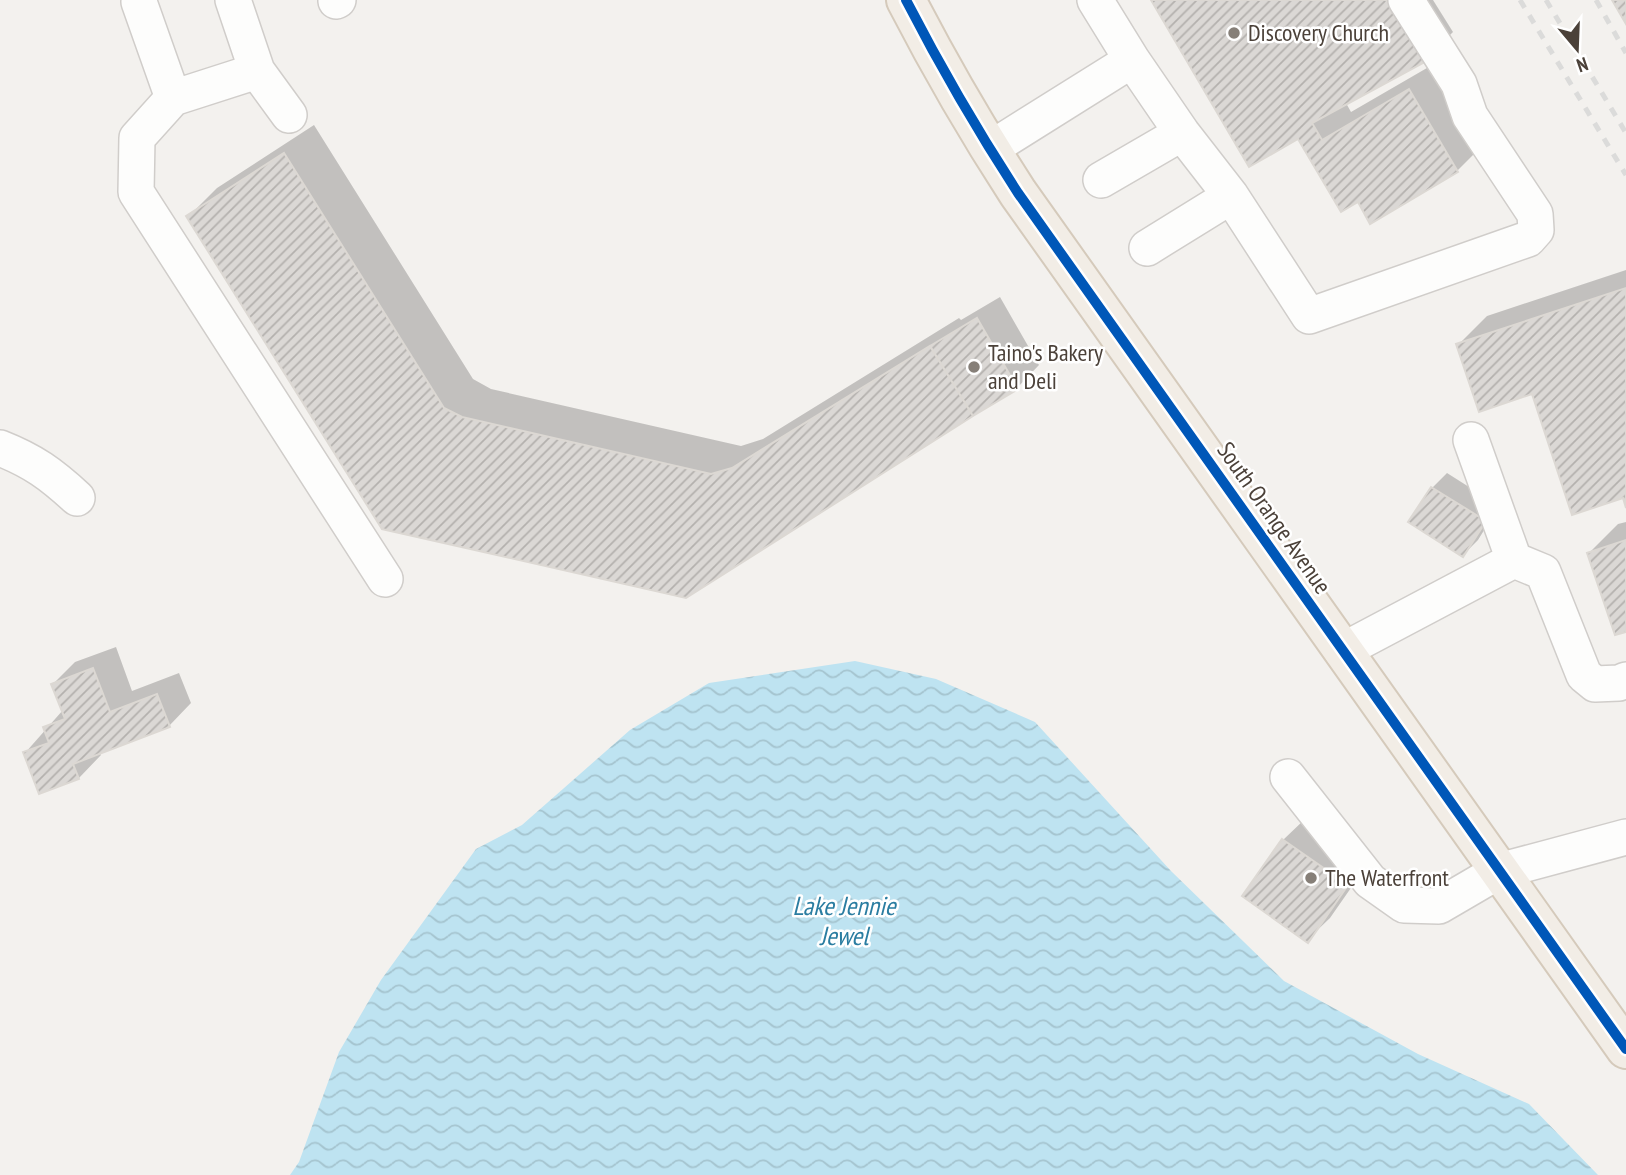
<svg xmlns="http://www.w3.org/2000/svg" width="1626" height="1175" font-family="'PT Sans Narrow',sans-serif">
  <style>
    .water { fill: url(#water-waves) }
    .shadow { fill: #0003 }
    .building { fill: url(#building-hatch); stroke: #dcd8d3; stroke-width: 2 }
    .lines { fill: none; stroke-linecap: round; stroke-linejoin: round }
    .minor-casing { stroke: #d0cdca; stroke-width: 38 }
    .major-casing { stroke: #d5cabb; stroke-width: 42 }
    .minor { stroke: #fdfdfc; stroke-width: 35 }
    .major { stroke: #f2ede6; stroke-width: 38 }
    .rail { stroke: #dbdbda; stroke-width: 5; stroke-dasharray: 9 9; stroke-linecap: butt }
    .cycleway-casing { stroke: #fff; stroke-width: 15 }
    .cycleway { stroke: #0057b8; stroke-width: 10 }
    .poi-dot { fill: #867f78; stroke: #fff; stroke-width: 2.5 }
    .labels { text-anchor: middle; stroke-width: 5; stroke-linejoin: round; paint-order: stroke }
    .poi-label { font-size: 24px; fill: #4b4139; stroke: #fff; text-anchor: start }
    .street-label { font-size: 24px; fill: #4b4139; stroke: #fff }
    .water-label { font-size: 26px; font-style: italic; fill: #2a7da1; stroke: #fff }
  </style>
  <defs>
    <pattern id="water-waves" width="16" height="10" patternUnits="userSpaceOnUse" patternTransform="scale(1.75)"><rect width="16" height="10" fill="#bee3f1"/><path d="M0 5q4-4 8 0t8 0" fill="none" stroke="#a5c4cf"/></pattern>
    <pattern id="building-hatch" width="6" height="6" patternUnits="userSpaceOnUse" patternTransform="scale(1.75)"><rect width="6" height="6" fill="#dbd8d5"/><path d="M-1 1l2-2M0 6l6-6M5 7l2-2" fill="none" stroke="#b4b1ae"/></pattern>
  </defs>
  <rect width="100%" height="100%" fill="#f3f1ee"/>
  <path class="water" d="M 855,661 L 936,679 L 1035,722 L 1171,871 L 1284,981 L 1418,1054 L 1529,1104 L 1598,1175 L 290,1175 L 299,1162 L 339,1052 L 381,980 L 476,849 L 522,825 L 630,730 L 709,683 Z"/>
  <path class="shadow" d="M 1154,0 L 1433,0 L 1453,32 L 1424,61 L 1346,103 L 1351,112 L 1439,61 L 1486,142 L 1457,171 L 1371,221 L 1359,200 L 1298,136 Z
    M 314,125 L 473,379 L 491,389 L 741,446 L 763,439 L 959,318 L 961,320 L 1000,297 L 1039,365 L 1017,388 L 686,596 L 188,217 L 217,188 Z
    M 1626,270 L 1626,503 L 1624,496 L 1534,392 L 1458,345 L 1487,316 Z
    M 1447,473 L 1499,506 L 1478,540 L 1463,555 L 1432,488 Z
    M 1626,522 L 1626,630 L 1589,553 L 1618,524 Z
    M 116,647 L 132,691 L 179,673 L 191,703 L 169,726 L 99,752 L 101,755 L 79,778 L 40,792 L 25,753 L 63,710 L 53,684 L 75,662 Z
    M 1306,818 L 1369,862 L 1330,918 L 1307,940 L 1283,840 Z"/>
  <path class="building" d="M 1151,0 L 1386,0 L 1425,62 L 1312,123 L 1322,140 L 1409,89 L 1458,172 L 1370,224 L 1358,202 L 1341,212 L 1298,139 L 1249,167 Z
    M 1612,0 L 1626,0 L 1626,24 Z
    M 284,153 L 444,408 L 462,417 L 711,474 L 732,468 L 930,346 L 973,416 L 686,598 L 382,529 L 186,216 Z
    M 1626,288 L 1626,508 L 1623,498 L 1572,515 L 1532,394 L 1479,412 L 1456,344 Z
    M 977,318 L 1018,389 L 973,416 L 930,346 Z
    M 1431,487 L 1486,521 L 1463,557 L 1408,522 Z
    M 1626,540 L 1626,632 L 1615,635 L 1587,553 Z
    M 93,668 L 110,712 L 157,694 L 170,727 L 73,764 L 79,779 L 39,794 L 23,752 L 49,743 L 43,727 L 65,719 L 51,684 Z
    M 1282,839 L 1348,885 L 1308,943 L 1242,896 Z"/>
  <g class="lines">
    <defs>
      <path id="minor" d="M 233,0 L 257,71
        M 1095,0 L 1132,60
        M 336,1 L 338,0
        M 139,2 L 173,98
        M 289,115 L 257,71 L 173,98 L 137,138 L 136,192 L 385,579
        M 990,149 L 1132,60 L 1182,133 L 1231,196 L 1309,316 L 1528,239 L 1536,230 L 1535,214 L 1470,116 L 1459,84 L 1406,0
        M 1101,180 L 1182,133
        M 1147,248 L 1231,196
        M 0,448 C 33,461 51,474 77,498
        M 1514,560 L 1543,572 L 1584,675 L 1595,684 L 1619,683 L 1626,680
        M 1342,651 L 1514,560 L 1471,440
        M 1288,777 L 1370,881 L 1404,905 L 1439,906 L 1499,871 L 1626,837"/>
      <path id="major" d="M 906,0 C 940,66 977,130 1018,193 L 1626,1049"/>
    </defs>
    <use href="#minor" class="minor-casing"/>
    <use href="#major" class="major-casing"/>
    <use href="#minor" class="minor"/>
    <use href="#major" class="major"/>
    <path class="rail" d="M 1520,0 L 1626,175
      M 1546,0 L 1626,133
      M 1596,0 L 1626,53"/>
    <defs>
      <path id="cycleway" d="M 906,0 C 940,66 977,130 1018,193 L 1626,1049"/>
    </defs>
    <use href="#cycleway" class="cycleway-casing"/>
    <use href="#cycleway" class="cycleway"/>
  </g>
  <g class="poi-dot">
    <circle cx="1234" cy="33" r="7"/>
    <circle cx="974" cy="367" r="7"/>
    <circle cx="1311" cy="878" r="7"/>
  </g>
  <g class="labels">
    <g class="poi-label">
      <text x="1248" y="41">Discovery Church</text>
      <text x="988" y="361">Taino's Bakery<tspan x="988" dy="28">and Deli</tspan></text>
      <text x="1325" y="886">The Waterfront</text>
    </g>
    <g class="street-label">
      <text transform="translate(1274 518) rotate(55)" y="8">South Orange Avenue</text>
    </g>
    <g class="water-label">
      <text x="844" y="915">Lake Jennie<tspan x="844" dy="30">Jewel</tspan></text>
    </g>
  </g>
  <g transform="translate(1577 49) rotate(161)" stroke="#ffffff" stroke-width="5" paint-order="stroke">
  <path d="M0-5L12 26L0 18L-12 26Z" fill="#4b4139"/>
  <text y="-10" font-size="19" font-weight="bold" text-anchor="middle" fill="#4b4139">N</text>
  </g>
</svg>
